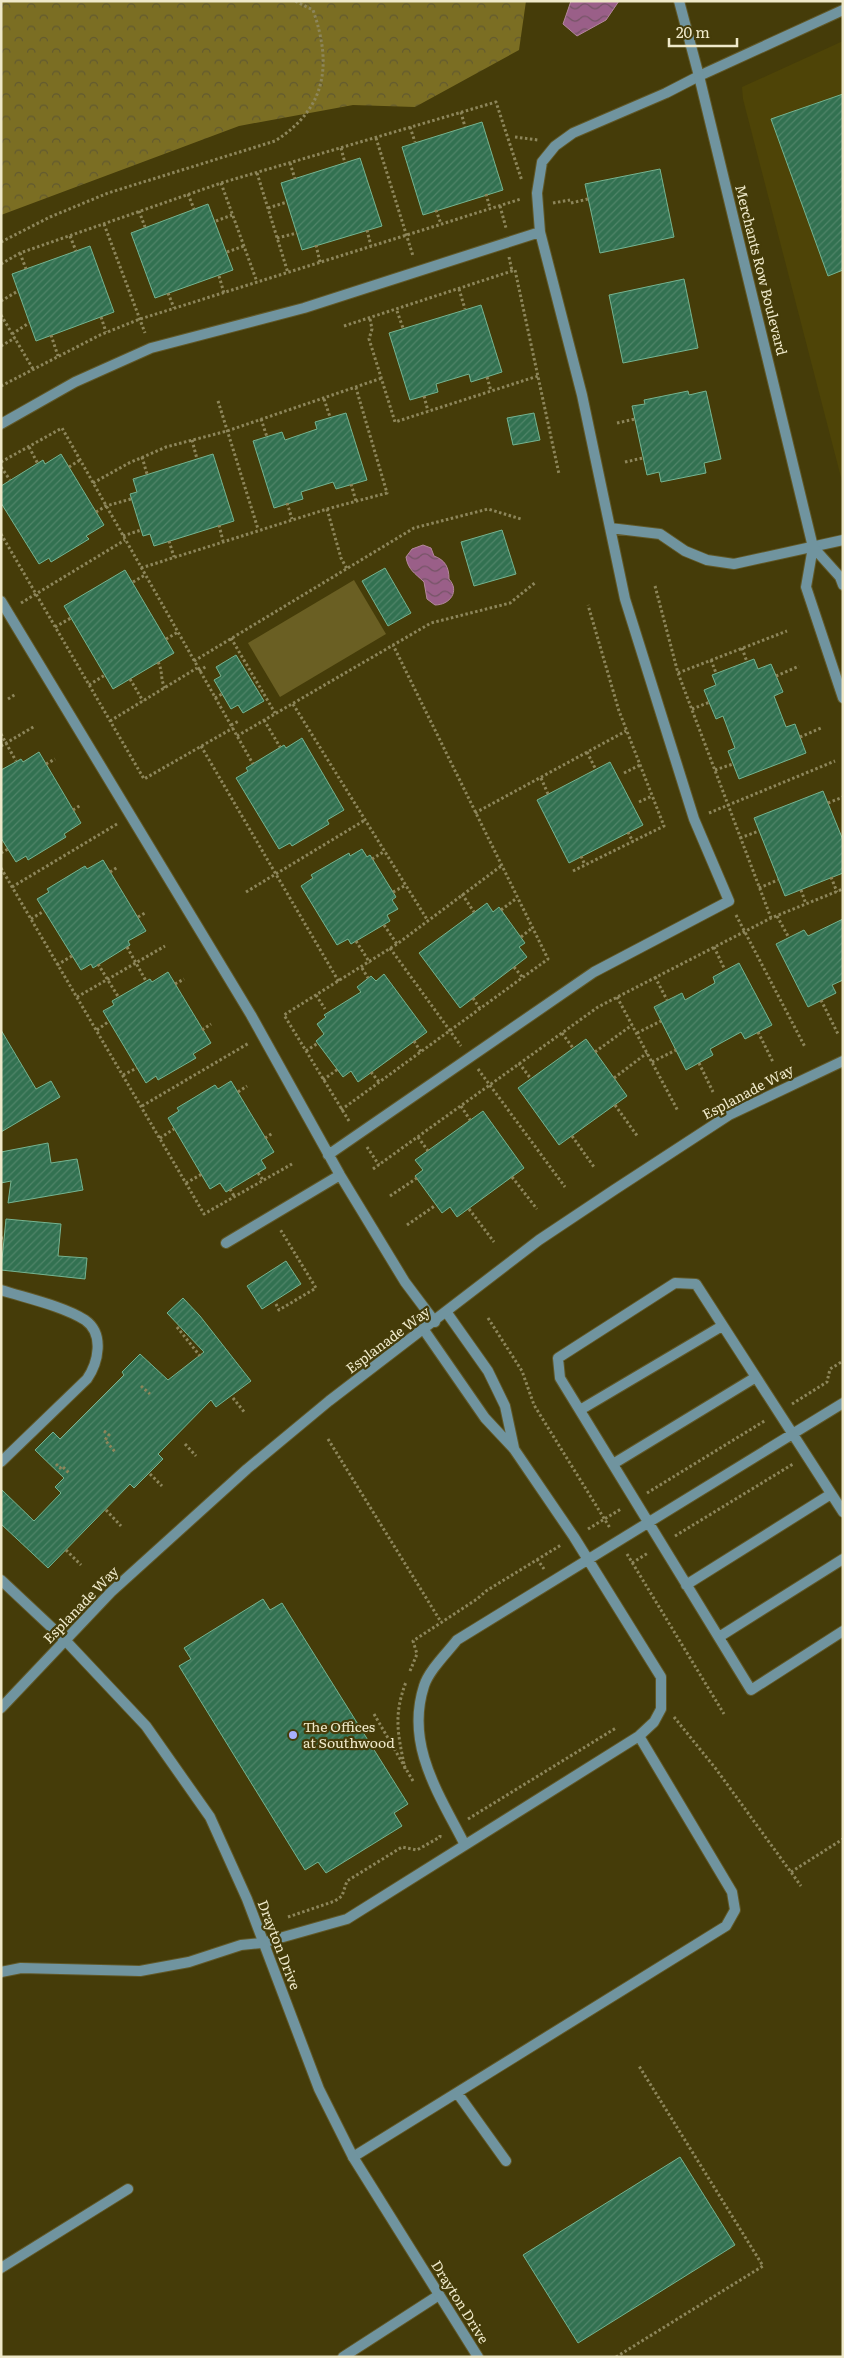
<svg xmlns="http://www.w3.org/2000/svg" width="844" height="2358" font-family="Literata,serif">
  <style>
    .built { fill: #4e4407 }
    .grass { fill: #6a5f23 }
    .forest { fill: url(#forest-crowns) }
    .water { fill: url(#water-waves); stroke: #b4889c }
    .building { fill: url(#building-hatch); stroke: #75b491 }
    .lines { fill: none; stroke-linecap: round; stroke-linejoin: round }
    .service-casing { stroke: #605828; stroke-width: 12 }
    .minor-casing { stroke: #605828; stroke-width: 12 }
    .tertiary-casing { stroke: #605828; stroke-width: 12 }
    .path { stroke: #8d865b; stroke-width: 3; stroke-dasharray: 2.5 2.5; stroke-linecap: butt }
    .service { stroke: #70949f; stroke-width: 10 }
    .minor { stroke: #70949f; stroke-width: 10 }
    .tertiary { stroke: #70949f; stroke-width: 10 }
    .poi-dot { fill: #a8b0fc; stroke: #453c09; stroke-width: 2 }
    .labels { text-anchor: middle; stroke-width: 4.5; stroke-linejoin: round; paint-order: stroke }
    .street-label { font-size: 14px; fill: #efe9ca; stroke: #453c09 }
    .poi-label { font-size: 14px; fill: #efe9ca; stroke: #453c09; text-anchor: start }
  </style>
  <defs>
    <pattern id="forest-crowns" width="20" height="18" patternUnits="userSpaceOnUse" patternTransform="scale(1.25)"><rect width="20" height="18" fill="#7b6e23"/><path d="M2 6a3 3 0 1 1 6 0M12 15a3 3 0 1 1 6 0" fill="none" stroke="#625a30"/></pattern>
    <pattern id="water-waves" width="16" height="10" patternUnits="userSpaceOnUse" patternTransform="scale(1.25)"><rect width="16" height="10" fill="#9a5f88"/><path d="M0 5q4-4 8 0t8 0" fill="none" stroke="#755466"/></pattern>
    <pattern id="building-hatch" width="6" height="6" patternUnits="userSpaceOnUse" patternTransform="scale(1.25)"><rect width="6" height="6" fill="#327151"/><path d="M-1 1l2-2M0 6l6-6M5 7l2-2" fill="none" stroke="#508569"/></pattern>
  </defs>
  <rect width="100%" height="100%" fill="#453c09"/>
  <path class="built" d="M 843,41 L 843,485 L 743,99 L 742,87 Z"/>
  <path class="grass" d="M 354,580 L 386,634 L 280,697 L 248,643 Z"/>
  <path class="forest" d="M 1,1 L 526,1 L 519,50 L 415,107 L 353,105 L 239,126 L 1,215 Z"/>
  <path class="water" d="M 571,1 L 619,1 L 606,20 L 577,36 L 563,24 Z
    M 423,545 L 431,548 L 434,556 C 445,560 449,567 449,579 C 460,591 450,605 435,605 L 427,599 L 424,582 C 415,573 408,570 406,557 L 412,549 Z"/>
  <path class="building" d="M 843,94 L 843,270 L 828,276 L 771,119 Z
    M 482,122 L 503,190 L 423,215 L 402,147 Z
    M 360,158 L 382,226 L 302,250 L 281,183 Z
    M 660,169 L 674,237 L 600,253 L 585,184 Z
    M 208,204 L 233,270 L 155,298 L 131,233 Z
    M 90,246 L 114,312 L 36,341 L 12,274 Z
    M 684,279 L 698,348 L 623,363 L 609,295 Z
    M 481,305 L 502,372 L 471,382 L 469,374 L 436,384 L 438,392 L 410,400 L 389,333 Z
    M 688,391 L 689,395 L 706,391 L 721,459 L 704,463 L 706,473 L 661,482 L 659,472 L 647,475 L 632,406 L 645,404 L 644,400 Z
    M 346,413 L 367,480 L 336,489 L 333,482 L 301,492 L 303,499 L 274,508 L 253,441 L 282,432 L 285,440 L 317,429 L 315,422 Z
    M 534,413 L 540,440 L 513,445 L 507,418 Z
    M 61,454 L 104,525 L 86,536 L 89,539 L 51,562 L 49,558 L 39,564 L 1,503 L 1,486 L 43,460 L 45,464 Z
    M 213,454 L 234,521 L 154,546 L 150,534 L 143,536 L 130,494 L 137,492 L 133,479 Z
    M 502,530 L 516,574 L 474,586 L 461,542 Z
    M 385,568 L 411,613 L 388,626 L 362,581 Z
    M 125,570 L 174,653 L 113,689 L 64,606 Z
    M 236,655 L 264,701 L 243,713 L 238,705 L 231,709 L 214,680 L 221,676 L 216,667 Z
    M 754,659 L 758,669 L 771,664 L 783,692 L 774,696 L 786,727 L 795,724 L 806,753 L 739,779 L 728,751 L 735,748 L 723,716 L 716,719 L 704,690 L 716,685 L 712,675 Z
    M 302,738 L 344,810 L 327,820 L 329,824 L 292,846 L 290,843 L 279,849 L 236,778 L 248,771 L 246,768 L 284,745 L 286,748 Z
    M 39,752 L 81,823 L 64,834 L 66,837 L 28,860 L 26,856 L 16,862 L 1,838 L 1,770 L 21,759 L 23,762 Z
    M 610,762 L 643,825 L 569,863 L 537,800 Z
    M 823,791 L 843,840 L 843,873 L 785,896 L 754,818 Z
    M 362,849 L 367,857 L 370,855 L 396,897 L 392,900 L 398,909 L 387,915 L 390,921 L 351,944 L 348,939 L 337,945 L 301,886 L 313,878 L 311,875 L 349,853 L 350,856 Z
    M 103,860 L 146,931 L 128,941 L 130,945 L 93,968 L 91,964 L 81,970 L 37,899 L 49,892 L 47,889 L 85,866 L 87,869 Z
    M 487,903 L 493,912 L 499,907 L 525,943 L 519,947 L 527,957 L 460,1008 L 419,953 Z
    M 843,919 L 843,980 L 832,985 L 836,993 L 808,1007 L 776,944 L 804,930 L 808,936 Z
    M 739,963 L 772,1025 L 745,1039 L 741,1032 L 710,1049 L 713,1055 L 686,1070 L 654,1007 L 682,993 L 685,1000 L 715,983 L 713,977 Z
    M 168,972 L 211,1043 L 193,1054 L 196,1058 L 158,1080 L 156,1076 L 146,1083 L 103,1011 L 114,1005 L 112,1001 L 150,979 L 152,982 Z
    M 384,974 L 427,1032 L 358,1082 L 351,1071 L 343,1077 L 316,1041 L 324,1034 L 317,1024 L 326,1017 L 324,1015 L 361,992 L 357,987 L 371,976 L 376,981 Z
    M 1,1030 L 36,1089 L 51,1081 L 60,1097 L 1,1132 Z
    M 586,1039 L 627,1096 L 559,1145 L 518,1088 Z
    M 231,1081 L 274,1152 L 261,1160 L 266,1168 L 226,1192 L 220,1183 L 210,1189 L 168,1118 L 179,1111 L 177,1108 L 215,1085 L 218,1089 Z
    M 483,1111 L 524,1168 L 457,1217 L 450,1207 L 442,1213 L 415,1176 L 423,1170 L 415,1160 Z
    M 48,1143 L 51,1163 L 77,1159 L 83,1190 L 8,1203 L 11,1181 L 1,1183 L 1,1152 Z
    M 6,1219 L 61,1224 L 58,1256 L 87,1258 L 85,1279 L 1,1270 Z
    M 286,1261 L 301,1284 L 262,1309 L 247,1286 Z
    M 183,1298 L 200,1316 L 251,1381 L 216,1407 L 211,1400 L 158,1454 L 163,1459 L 134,1488 L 130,1484 L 48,1568 L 1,1524 L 1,1489 L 34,1521 L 61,1493 L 55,1487 L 64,1478 L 35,1450 L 53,1432 L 60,1439 L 124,1375 L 122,1372 L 140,1354 L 168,1380 L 204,1352 L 167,1313 Z
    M 263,1599 L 270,1610 L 282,1603 L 408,1804 L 394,1813 L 402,1826 L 326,1873 L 318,1862 L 305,1870 L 179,1666 L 191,1659 L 184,1648 Z
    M 680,2157 L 735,2245 L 578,2343 L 523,2255 Z"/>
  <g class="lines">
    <defs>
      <path id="service" d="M 1,424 L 75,382 L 151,348 L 304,308 L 540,232
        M 610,528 L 660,534 L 685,551 L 707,560 L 734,564 L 843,540
        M 1,601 L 251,1015 L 340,1175 L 405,1282 L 435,1322
        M 328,1155 L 594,972 L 729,901 L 694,819 L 625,599 L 582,395 L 540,232 L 537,193 L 542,162 L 555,146 L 573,133 L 666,93 L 699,76
        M 226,1243 L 340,1175
        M 1,1290 C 26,1298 63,1306 85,1320 C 105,1334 98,1363 87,1379 L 1,1462
        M 447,1313 L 488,1371 L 505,1406 L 514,1448
        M 580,1410 L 722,1326
        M 613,1464 L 756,1377
        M 843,1512 L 696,1284 L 675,1283 L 558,1358 L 560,1378 L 751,1690 L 843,1631
        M 686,1585 L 831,1494
        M 719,1637 L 843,1559
        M 465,1845 C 439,1794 405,1745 424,1686 C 429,1670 447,1653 457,1640 L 843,1403
        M 1,1972 L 21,1968 L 140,1971 L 189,1962 L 241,1945 L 262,1943 L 347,1919 L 639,1736 L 654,1722 L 661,1709 L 661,1677 L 574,1537 L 514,1449 L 485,1418 L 424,1330
        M 458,2094 L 506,2161
        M 353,2157 L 726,1926 L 735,1910 L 732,1892 L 639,1736
        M 1,2268 L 128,2189
        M 343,2357 L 439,2295"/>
      <path id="minor" d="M 699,76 L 843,10
        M 1,1580 L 65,1640 L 146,1726 L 210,1817 L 247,1899 L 319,2089 L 353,2157 L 478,2357"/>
      <path id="tertiary" d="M 679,1 L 699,76 L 813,547 L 806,587 L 843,698
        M 813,547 L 840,577 L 843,585
        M 1,1708 L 111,1592 L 247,1469 L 329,1401 L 539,1240 L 614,1190 L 729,1115 L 843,1061"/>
    </defs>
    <use href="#service" class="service-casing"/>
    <use href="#minor" class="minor-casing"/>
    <use href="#tertiary" class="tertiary-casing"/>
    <path class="path" d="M 461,112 L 465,127
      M 410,127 L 415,142
      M 515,137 L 538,140
      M 376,138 L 413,256
      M 341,148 L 345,163
      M 290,163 L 295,179
      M 257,173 L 288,273
      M 221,183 L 257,282
      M 188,194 L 194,209
      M 486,194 L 490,208
      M 553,203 L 570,200
      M 571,203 L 588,199
      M 500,206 L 506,228
      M 268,208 L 287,202
      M 436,210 L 441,224
      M 139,211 L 145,227
      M 216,221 L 232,215
      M 104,224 L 145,333
      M 367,230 L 371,246
      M 70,236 L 76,251
      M 277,238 L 297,233
      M 1,242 L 50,217 L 108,193 L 275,141 C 327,108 332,64 313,10 L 295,1
      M 316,245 L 320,262
      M 227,252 L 244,246
      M 20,253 L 26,269
      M 509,257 L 512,271
      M 1,264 L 20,253 L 221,183 L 496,102 L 522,181
      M 219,276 L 224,293
      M 459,289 L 465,309
      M 168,293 L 174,308
      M 1,301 L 18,291
      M 397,311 L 403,328
      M 1,315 L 33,369
      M 101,317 L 106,332
      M 370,319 L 372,329 L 369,339 L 395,422 L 538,376
      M 344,326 L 515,270 L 559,474
      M 12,334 L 29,323
      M 51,335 L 58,356
      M 1,346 L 15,338
      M 487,377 L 491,391
      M 1,386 L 100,335 L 140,319 L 521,199
      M 424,396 L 428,411
      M 324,399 L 330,417
      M 218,401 L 258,529
      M 261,419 L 267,437
      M 617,423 L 635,419
      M 192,440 L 197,459
      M 29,447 L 38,464
      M 142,457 L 147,474
      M 1,462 L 62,428 L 253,764
      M 625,462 L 643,458
      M 1,467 L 10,480
      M 69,467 L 80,460
      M 93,483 L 129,463 L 166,447 L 227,431 L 382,378
      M 351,484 L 356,501
      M 287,503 L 292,519
      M 327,509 L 341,558 L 347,569
      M 96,512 L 106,506 L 131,499
      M 219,525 L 223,541
      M 1,534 L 144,779 L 233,728
      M 123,536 L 141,530
      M 169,541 L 174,557
      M 141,568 L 327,509 L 387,493 L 356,388
      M 133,582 L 145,575
      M 655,586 L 678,673 L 771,918
      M 21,603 L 125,540
      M 55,627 L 71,618
      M 231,638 L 275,713
      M 166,639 L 178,632
      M 742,648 L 747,662
      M 711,660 L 716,673
      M 194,661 L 414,528 L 488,509 L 521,519
      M 158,662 C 163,671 160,679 165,688
      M 199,671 L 207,666
      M 678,673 L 787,631
      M 776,676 L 799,666
      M 130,679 L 143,701
      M 89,685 L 105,675
      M 215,698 L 222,694
      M 8,699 L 16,694
      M 293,704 L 428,921
      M 692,709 L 710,702
      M 264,720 L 280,747
      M 110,721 L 197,668
      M 231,725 L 239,721
      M 1,734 L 16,761
      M 237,736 L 431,623 L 510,603 L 536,582
      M 800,737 L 821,728
      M 1,746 L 35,726
      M 201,746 L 339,982
      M 587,752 L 596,770
      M 46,764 L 55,759
      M 715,770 L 733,764
      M 624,773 L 640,765
      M 541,778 L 548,794
      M 639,802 L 652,796
      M 828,803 L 843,797
      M 73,810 L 81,805
      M 475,813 L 626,731
      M 709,813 L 835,761
      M 628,832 L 633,842
      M 740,838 L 759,831
      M 1,853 L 8,849
      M 581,856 L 585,865
      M 372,859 L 385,851
      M 1,868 L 204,1214 L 292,1164
      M 573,871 L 664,826 L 619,711 L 588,605
      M 110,872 L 118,867
      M 831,877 L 837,892
      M 12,887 L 117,824
      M 759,888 L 778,880
      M 801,890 L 806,904
      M 246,892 L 365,820
      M 393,892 L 406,885
      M 462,894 L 474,912
      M 501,910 L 517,898
      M 736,915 L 805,1047
      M 777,916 L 789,938
      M 138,917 L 145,913
      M 31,919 L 44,911
      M 384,925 L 397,944
      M 521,937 L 532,928
      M 356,941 L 370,963
      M 127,947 L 146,981
      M 714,947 L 725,970
      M 390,948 L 461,1046
      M 98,964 L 119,998
      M 57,965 L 72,956
      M 514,967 L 523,978
      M 362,968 L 368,978
      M 655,977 L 667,1000
      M 175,984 L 184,979
      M 316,995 L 325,1009
      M 77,997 L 165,946
      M 617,997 L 678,1111
      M 473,998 L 480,1009
      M 821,1000 L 838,1034
      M 97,1030 L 108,1022
      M 202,1030 L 211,1024
      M 758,1032 L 773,1062
      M 562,1033 L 573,1048
      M 637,1033 L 661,1021
      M 414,1041 L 421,1052
      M 306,1051 L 318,1043
      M 595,1052 L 632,1025
      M 652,1062 L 676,1050
      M 519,1063 L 531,1079
      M 699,1063 L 713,1092
      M 478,1069 L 565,1187
      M 371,1072 L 379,1082
      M 123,1075 L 137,1068
      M 614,1078 L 647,1053
      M 323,1080 L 338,1069
      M 238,1092 L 247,1086
      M 615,1105 L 638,1137
      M 142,1106 L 249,1043
      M 461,1106 L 470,1120
      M 341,1110 L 548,959 L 393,645
      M 349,1121 L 284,1015 L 397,944 L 501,866
      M 572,1136 L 594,1167
      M 418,1137 L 428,1151
      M 160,1138 L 174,1129
      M 265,1138 L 273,1133
      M 367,1147 L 379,1165
      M 373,1169 L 598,1007 L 771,918 L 843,889
      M 258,1173 L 263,1180
      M 512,1177 L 537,1209
      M 186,1183 L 202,1174
      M 230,1189 L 234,1196
      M 390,1196 L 417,1178
      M 469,1209 L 494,1242
      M 407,1225 L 436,1205
      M 1,1238 L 3,1238
      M 276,1304 L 279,1310 L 316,1288 L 280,1229
      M 488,1318 L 522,1371 L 534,1405 L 610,1528
      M 177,1327 L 200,1356
      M 141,1386 L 150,1394
      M 233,1398 L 245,1413
      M 792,1404 L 827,1382 L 830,1369 L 843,1361
      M 104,1431 L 109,1435 L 105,1440 L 116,1453
      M 328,1439 L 441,1622
      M 185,1444 L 196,1456
      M 56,1464 L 60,1468 L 62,1466 L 69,1473
      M 150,1474 L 162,1486
      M 647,1493 L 766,1420
      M 106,1510 L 121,1526
      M 588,1529 L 621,1509
      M 675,1536 L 793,1464
      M 66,1550 L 81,1565
      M 627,1554 L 724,1714
      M 537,1559 L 544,1569
      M 632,1563 L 648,1553
      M 410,1671 L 417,1654 L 413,1641 L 477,1599 L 486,1591 L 561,1545
      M 374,1714 L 413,1781
      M 674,1717 L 716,1769 L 801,1886
      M 405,1769 C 398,1734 393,1716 406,1682
      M 468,1819 L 616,1728
      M 791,1872 L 843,1839
      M 288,1917 L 335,1901 L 342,1896 L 347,1881 L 402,1847 L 417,1850 L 440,1837 L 440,1834
      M 616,2357 L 763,2266 L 639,2066"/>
    <use href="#service" class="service"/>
    <use href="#minor" class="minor"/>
    <use href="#tertiary" class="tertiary"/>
  </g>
  <circle class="poi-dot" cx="293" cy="1735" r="5"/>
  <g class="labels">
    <g class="street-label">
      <text transform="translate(761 270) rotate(76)" y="5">Merchants Row Boulevard</text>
      <text transform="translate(748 1092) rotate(-28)" y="5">Esplanade Way</text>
      <text transform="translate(388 1340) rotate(-37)" y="5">Esplanade Way</text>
      <text transform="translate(81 1605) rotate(-46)" y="5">Esplanade Way</text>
      <text transform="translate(279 1945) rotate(69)" y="5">Drayton Drive</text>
      <text transform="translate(460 2302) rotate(58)" y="5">Drayton Drive</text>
    </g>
    <g class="poi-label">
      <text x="303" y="1732">The Offices<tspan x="303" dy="16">at Southwood</tspan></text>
    </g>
  </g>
  <rect width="844" height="2358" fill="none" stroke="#efe9ca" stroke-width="5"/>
  <path d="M669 38v8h68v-8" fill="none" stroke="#efe9ca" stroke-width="2.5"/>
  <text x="676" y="38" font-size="15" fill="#efe9ca" stroke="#453c09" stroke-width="4" paint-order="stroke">20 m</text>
</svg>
